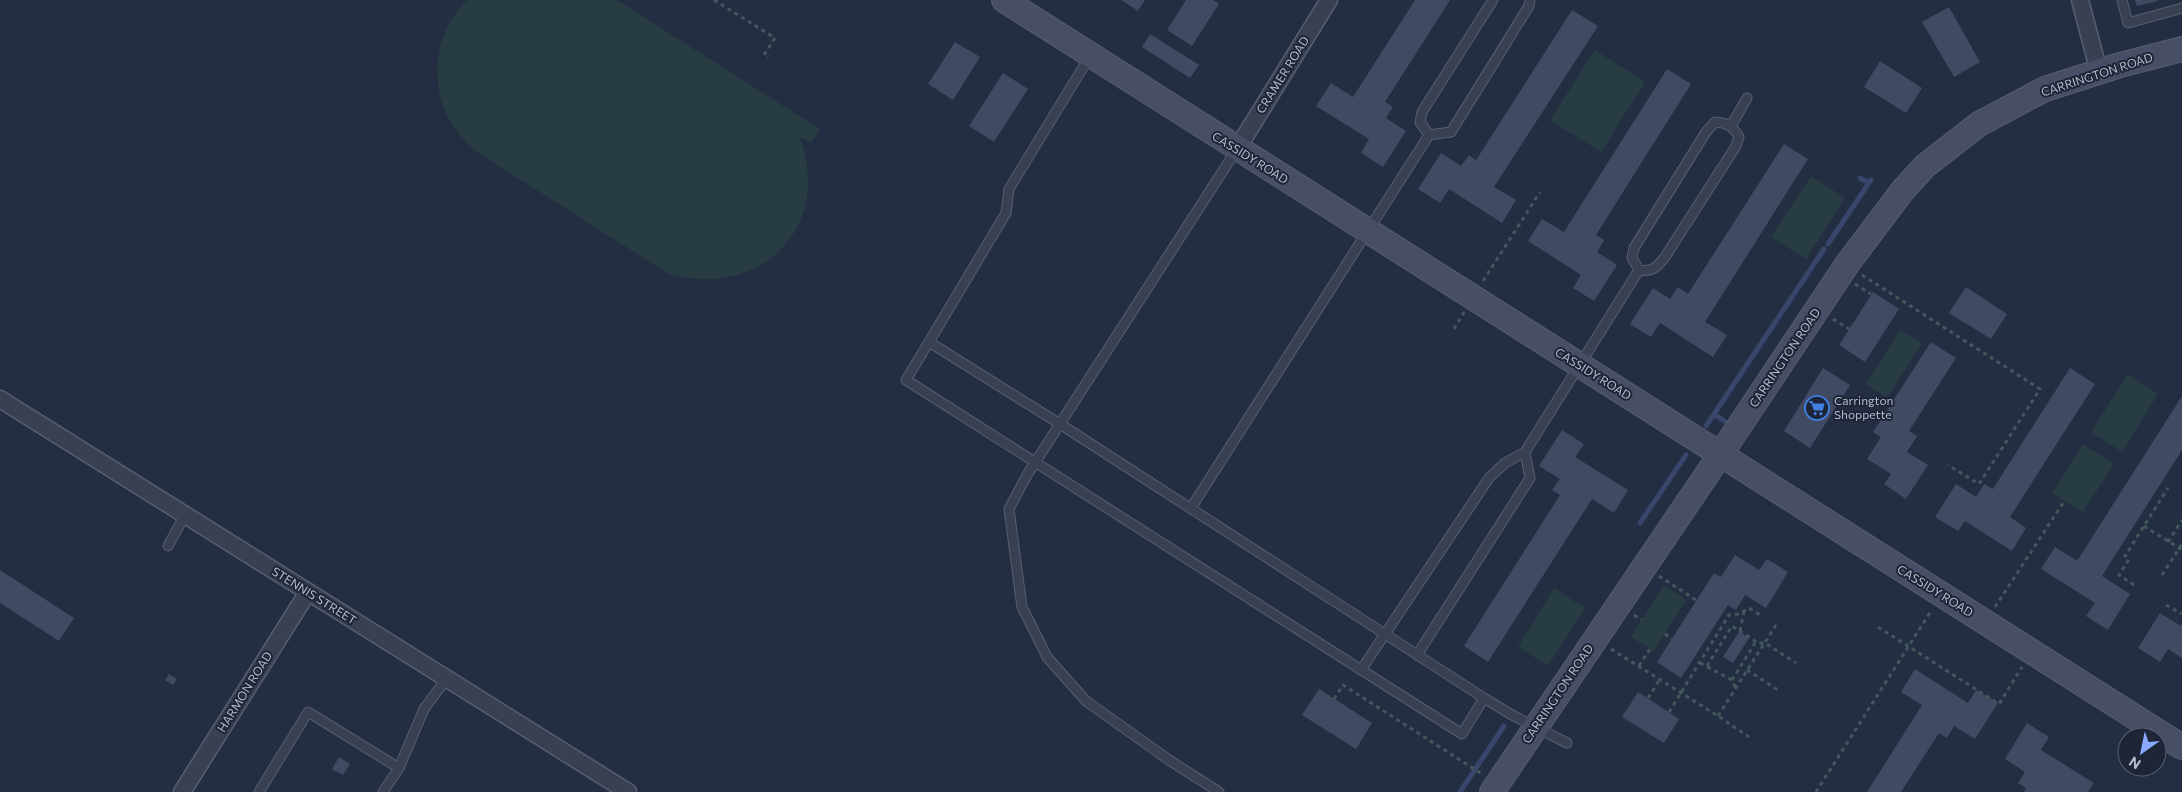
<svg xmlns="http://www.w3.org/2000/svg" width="2182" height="792" font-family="Commissioner,sans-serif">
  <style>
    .green { fill: #273c43 }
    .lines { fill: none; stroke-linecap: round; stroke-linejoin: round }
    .stream { stroke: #37466a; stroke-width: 5 }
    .building { fill: #404a63 }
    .lane-casing { stroke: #575e6f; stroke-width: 11 }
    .street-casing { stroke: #575e6f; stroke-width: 19 }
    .secondary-casing { stroke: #575e6f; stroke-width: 26 }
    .path { stroke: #42585d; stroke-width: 3; stroke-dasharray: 4 4; stroke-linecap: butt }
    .lane { stroke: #394052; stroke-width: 9 }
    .street { stroke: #394052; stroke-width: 16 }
    .secondary { stroke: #474e65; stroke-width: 24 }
    .labels { text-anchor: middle; stroke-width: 4; stroke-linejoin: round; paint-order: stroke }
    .street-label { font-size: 12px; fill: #b6bccc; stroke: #1e2537 }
    .poi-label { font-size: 12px; fill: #b6bccc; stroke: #1e2537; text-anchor: start }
  </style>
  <rect width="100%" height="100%" fill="#242e42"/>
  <path class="green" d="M 467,0 L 617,0 L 820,129 L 811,143 L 799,136 C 835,227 759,301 667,273 L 477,152 C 466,142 456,132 449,119 C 429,80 435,31 467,0 Z
    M 1595,50 L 1645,82 L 1601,152 L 1550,120 Z
    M 1811,176 L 1845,198 L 1806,259 L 1771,237 Z
    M 1900,330 L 1922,343 L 1887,398 L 1866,384 Z
    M 2128,374 L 2158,394 L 2122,452 L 2091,432 Z
    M 2083,444 L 2114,464 L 2083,512 L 2052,493 Z
    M 1664,585 L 1686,600 L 1654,651 L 1631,637 Z
    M 1554,588 L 1585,608 L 1548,666 L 1518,647 Z"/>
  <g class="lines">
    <path class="stream" d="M 1860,178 L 1869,183
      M 1828,244 L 1871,180
      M 1714,414 L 1733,427
      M 1706,426 L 1824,249
      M 1640,523 L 1686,455
      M 1460,792 L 1504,726"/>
  </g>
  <path class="building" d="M 1121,0 L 1145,0 L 1138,11 Z
    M 1186,0 L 1213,0 L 1219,4 L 1192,46 L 1167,30 Z
    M 1415,0 L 1450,0 L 1385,102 L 1393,107 L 1386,118 L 1406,131 L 1383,167 L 1361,153 L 1369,139 L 1316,106 L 1331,83 L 1353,97 Z
    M 2135,0 L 2158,0 L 2158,1 L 2137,6 Z
    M 1949,7 L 1980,62 L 1954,77 L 1922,22 Z
    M 1572,10 L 1598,26 L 1494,187 L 1516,200 L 1502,223 L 1449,189 L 1440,203 L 1418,189 L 1441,153 L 1461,166 L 1469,155 L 1476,160 Z
    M 1150,34 L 1199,65 L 1190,78 L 1142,47 Z
    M 955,42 L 980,57 L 953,100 L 928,84 Z
    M 1880,61 L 1922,88 L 1906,113 L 1864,87 Z
    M 1667,69 L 1691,84 L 1596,235 L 1604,240 L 1597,252 L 1617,265 L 1594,301 L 1573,288 L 1581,275 L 1528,241 L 1542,219 L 1564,232 Z
    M 1003,73 L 1028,89 L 994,142 L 969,126 Z
    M 1784,144 L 1808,159 L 1705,322 L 1727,335 L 1713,357 L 1660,323 L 1651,337 L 1630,324 L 1653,288 L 1670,299 L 1678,287 L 1688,294 Z
    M 1966,287 L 2007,314 L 1991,339 L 1949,313 Z
    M 1873,292 L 1899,309 L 1865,362 L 1839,345 Z
    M 1931,342 L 1956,358 L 1909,431 L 1917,436 L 1907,452 L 1928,465 L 1906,499 L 1884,484 L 1891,474 L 1867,459 L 1881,437 L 1873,432 Z
    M 1823,368 L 1850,385 L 1810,448 L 1784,431 Z
    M 2070,368 L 2095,384 L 2010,517 L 2026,528 L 2012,551 L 1965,521 L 1958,531 L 1935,517 L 1956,484 L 1976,497 L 1984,484 L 1993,489 Z
    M 2182,396 L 2182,450 L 2102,576 L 2130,594 L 2108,630 L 2086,616 L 2095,603 L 2041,569 L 2055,547 L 2077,561 Z
    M 1562,430 L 1584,444 L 1575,457 L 1628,490 L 1614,513 L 1592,499 L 1488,662 L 1464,646 L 1560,495 L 1552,490 L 1560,479 L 1539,466 Z
    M 1735,555 L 1759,570 L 1767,559 L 1788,572 L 1766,608 L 1745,595 L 1736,610 L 1728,605 L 1681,678 L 1657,662 L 1714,573 L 1721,577 Z
    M 0,570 L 74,618 L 59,641 L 0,603 Z
    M 2160,613 L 2181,626 L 2182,623 L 2182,658 L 2168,649 L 2160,662 L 2138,648 Z
    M 1739,632 L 1749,638 L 1733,663 L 1723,657 Z
    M 1915,669 L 1968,703 L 1976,690 L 1998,703 L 1975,739 L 1954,726 L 1947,738 L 1939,733 L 1901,792 L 1867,792 L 1922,705 L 1901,692 Z
    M 169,674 L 177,679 L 173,685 L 165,680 Z
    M 1319,689 L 1372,723 L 1356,749 L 1302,715 Z
    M 1638,692 L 1679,719 L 1664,743 L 1622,717 Z
    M 2027,723 L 2049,737 L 2041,750 L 2094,783 L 2088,792 L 2024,792 L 2026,788 L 2018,783 L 2025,772 L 2005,759 Z
    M 339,757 L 350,764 L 343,775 L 332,769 Z"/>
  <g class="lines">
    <defs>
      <path id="lane" d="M 1493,0 L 1422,112 L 1420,122 L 1429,135 L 1451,132 L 1529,6 L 1530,0
        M 2122,0 L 2128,23 L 2182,8
        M 1715,122 C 1727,123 1733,126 1739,137 L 1736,146 L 1665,257 C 1657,267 1653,272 1639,270 L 1632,258 L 1634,248 L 1706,132 Z
        M 1731,126 L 1747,98
        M 929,342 L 1006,213 L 1009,189 L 1090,56
        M 1525,452 L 1639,270
        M 1191,508 L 1429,135
        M 168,546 L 185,515
        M 1361,670 L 1489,478 L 1505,463 L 1525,452 L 1530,478 L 1417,655
        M 1484,698 L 1462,734 L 906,380 L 929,342 L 1060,424 L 1484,698 L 1512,715 L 1567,743
        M 399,768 L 424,709 L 446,679
        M 259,792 L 308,712 L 399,768 L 383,792
        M 1219,792 L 1169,760 L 1086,701 L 1047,657 L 1022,607 L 1009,509 L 1027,475 L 1237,149"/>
      <path id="street" d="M 2080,0 L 2099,72
        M 1237,149 L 1329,0
        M 0,399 L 628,792
        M 182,792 L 308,592"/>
      <path id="secondary" d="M 1004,0 L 2182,747
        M 1492,792 L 1720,455 L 1848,263 L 1903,190 L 1925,166 L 1979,124 L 2045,89 L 2120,65 L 2182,49"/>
    </defs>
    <use href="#lane" class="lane-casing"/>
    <use href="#street" class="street-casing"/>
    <use href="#secondary" class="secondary-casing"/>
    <path class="path" d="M 714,0 L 775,38 L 764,55 L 768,57
      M 1862,275 L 2040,389 L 1979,484 L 1948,465
      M 1483,281 L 1540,192
      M 1855,284 L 1871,294
      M 1833,319 L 1849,329
      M 1454,329 L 1464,312
      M 2144,526 L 2182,550
      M 2168,542 L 2182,520
      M 2162,575 L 2182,544
      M 1659,576 L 1696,600
      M 2134,585 L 2119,575 L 2129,559 L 2125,556 L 2168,488
      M 2166,605 L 2182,614
      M 1995,607 L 2063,503
      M 1634,615 L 1642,620
      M 1878,627 L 1999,704 L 2022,667
      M 1740,631 L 1744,611
      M 1665,634 L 1672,639
      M 1611,649 L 1718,716 L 1749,737
      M 1700,663 L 1732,680 L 1736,689
      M 1639,666 L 1650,649
      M 1707,666 L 1732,626 L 1755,641 L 1755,643
      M 1747,670 L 1778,690
      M 1732,680 L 1755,643 L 1765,643 L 1796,663
      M 1648,698 L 1660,679
      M 1334,699 L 1343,685 L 1482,774
      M 1669,712 L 1729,615 L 1739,614 L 1749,608 L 1762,616
      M 1718,716 L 1776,625
      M 1816,792 L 1931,611"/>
    <use href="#lane" class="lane"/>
    <use href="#street" class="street"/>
    <use href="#secondary" class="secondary"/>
  </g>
  <defs>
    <symbol id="supermarket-ring" viewBox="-11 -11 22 22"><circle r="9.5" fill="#1e2537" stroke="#3f7fe0" stroke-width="1.5"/><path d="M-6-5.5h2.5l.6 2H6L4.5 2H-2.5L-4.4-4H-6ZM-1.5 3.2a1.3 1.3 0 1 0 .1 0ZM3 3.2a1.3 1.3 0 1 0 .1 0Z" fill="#3f7fe0"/></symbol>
  </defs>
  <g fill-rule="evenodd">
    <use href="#supermarket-ring" x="1803" y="394" width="28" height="28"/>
  </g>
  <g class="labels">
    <g class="street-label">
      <text transform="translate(1283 75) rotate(-58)" y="4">CRAMER ROAD</text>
      <text transform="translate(2097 75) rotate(-18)" y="4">CARRINGTON ROAD</text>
      <text transform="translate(1250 158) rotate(32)" y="4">CASSIDY ROAD</text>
      <text transform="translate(1785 358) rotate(-56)" y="4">CARRINGTON ROAD</text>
      <text transform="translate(1593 374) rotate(32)" y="4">CASSIDY ROAD</text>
      <text transform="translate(1935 591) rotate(32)" y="4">CASSIDY ROAD</text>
      <text transform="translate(314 596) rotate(32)" y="4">STENNIS STREET</text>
      <text transform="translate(245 692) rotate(-58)" y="4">HARMON ROAD</text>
      <text transform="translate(1558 694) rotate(-56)" y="4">CARRINGTON ROAD</text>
    </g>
    <g class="poi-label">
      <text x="1834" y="405">Carrington<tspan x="1834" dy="14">Shoppette</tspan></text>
    </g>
  </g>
  <g transform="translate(2142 752) rotate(213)"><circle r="24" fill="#1e2537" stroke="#5b6173"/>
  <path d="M0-4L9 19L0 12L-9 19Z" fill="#89a8fe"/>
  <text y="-8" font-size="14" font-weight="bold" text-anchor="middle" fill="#b6bccc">N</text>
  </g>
</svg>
